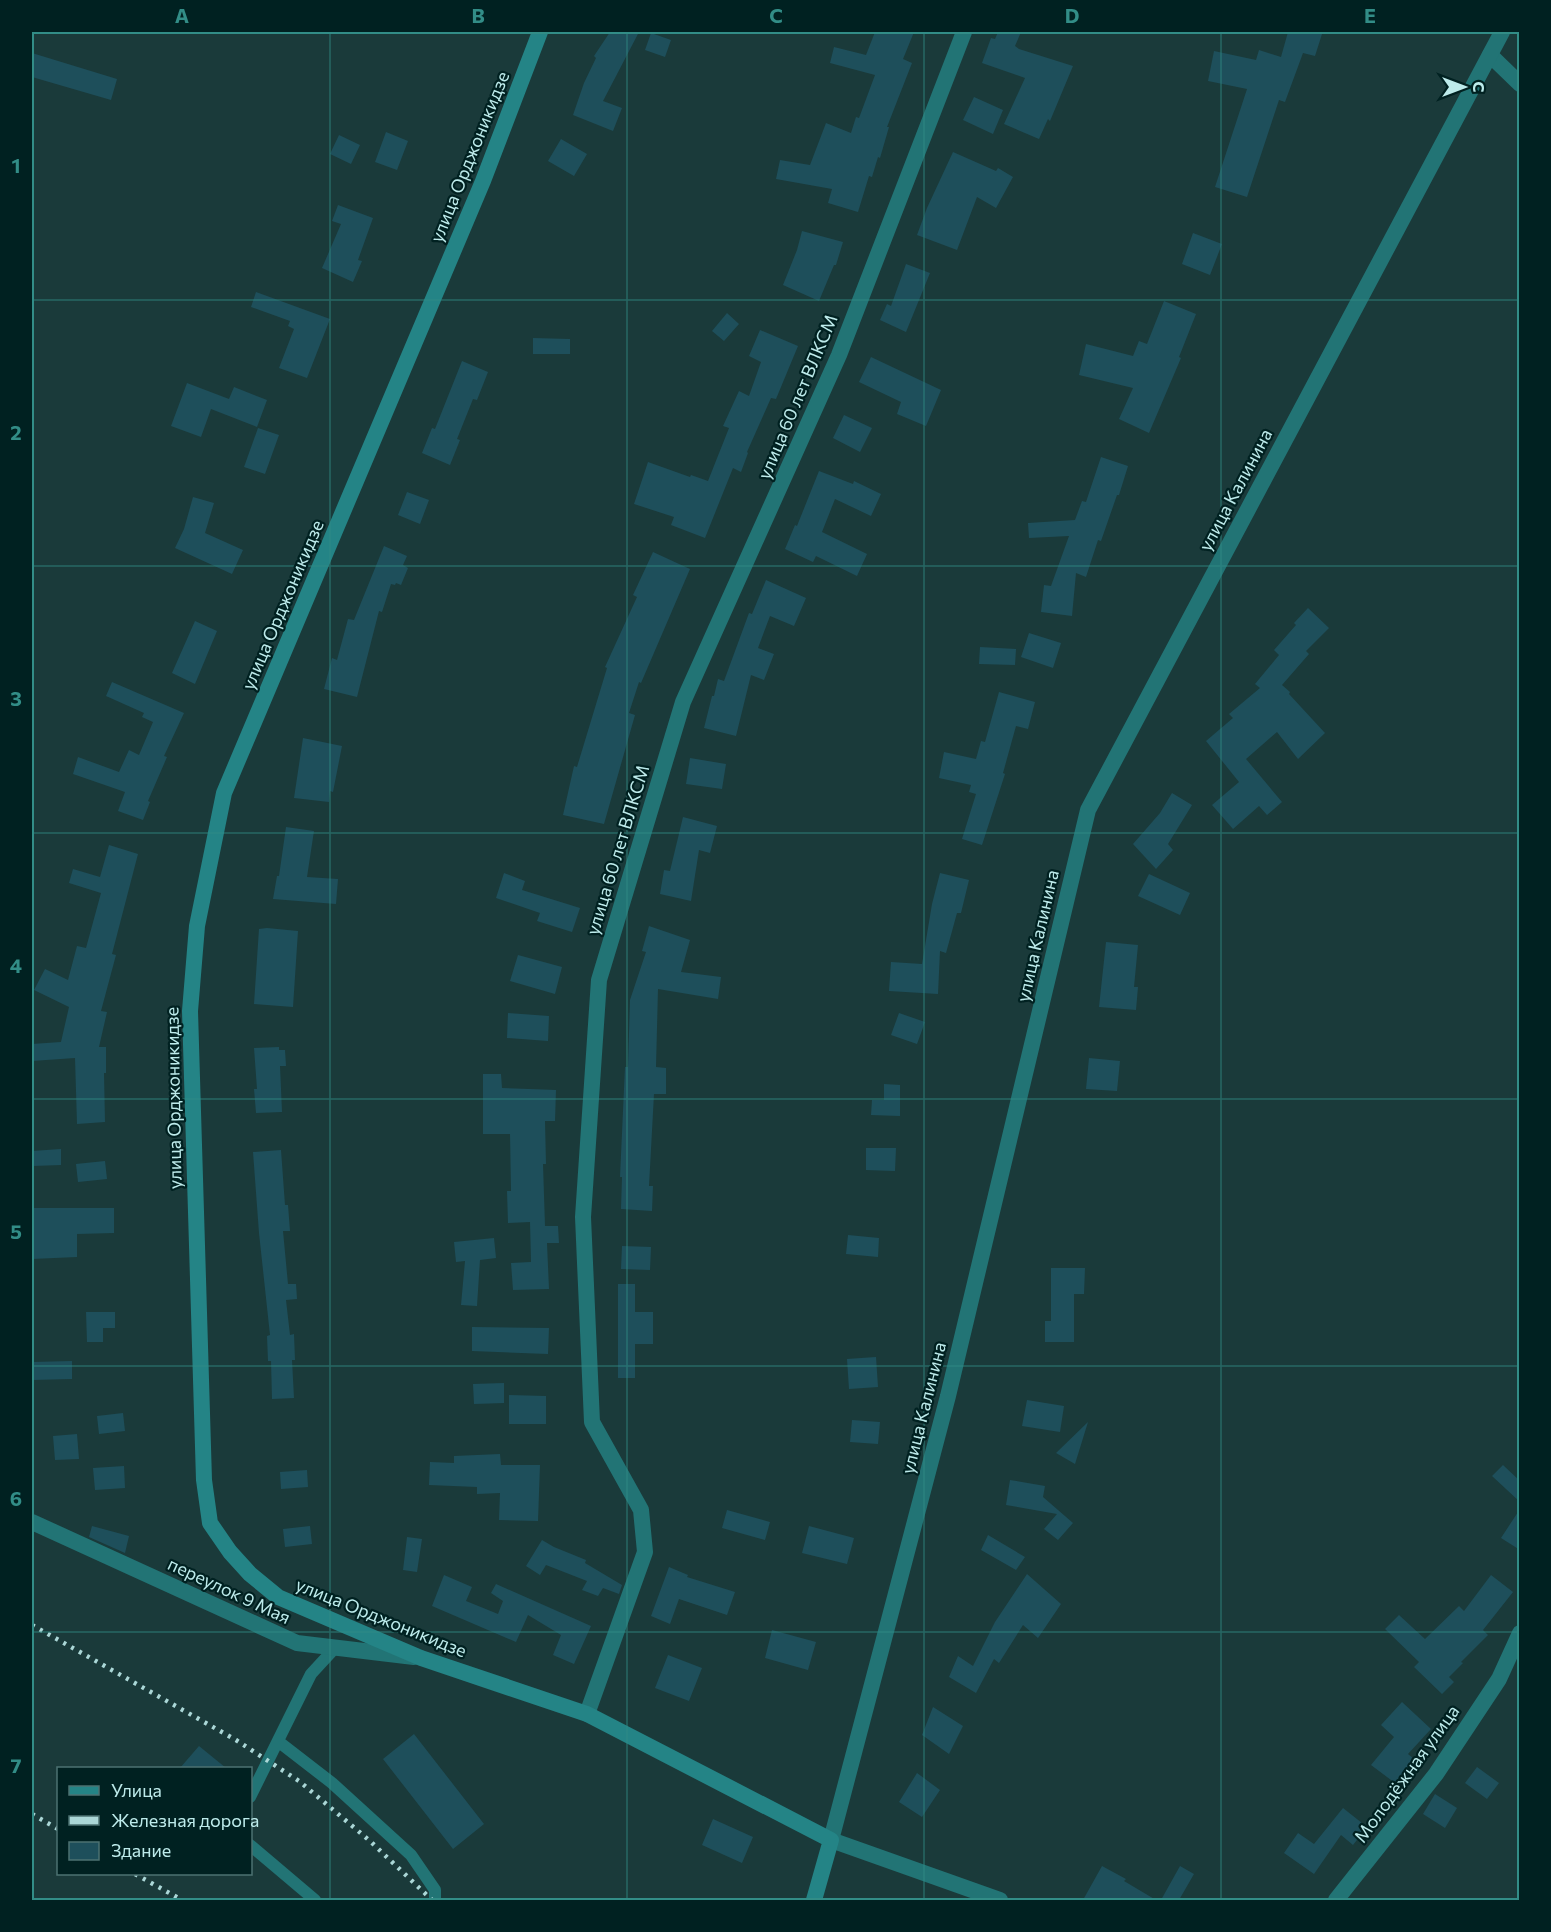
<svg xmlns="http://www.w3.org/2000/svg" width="1551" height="1932" font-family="Commissioner,sans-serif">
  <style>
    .building { fill: #1e4f5b }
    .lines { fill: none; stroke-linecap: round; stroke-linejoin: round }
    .service { stroke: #227475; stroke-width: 12 }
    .minor { stroke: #227475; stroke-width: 16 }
    .tertiary { stroke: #227475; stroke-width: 16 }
    .secondary { stroke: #248486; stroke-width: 16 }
    .rail { stroke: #abd7d7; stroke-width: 4.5; stroke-dasharray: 3 6; stroke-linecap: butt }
    .grid { fill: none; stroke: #328d87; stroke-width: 1.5; stroke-opacity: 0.55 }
    .labels { text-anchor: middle; stroke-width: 4.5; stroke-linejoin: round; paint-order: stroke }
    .street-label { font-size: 18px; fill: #bdebeb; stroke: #002121 }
    .neatline { fill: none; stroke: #328d87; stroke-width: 2 }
    .grid-label { font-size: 20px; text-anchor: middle; font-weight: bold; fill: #328d87 }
  </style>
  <rect width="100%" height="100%" fill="#1a3a3a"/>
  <path class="building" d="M 610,32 L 639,32 L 603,101 L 622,108 L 613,131 L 573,115 L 584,83 L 596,58 L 594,56 Z
    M 875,32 L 914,32 L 903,59 L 912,63 L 887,127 L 889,127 L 880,158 L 878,157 L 872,177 L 869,176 L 858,212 L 828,203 L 832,189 L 776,179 L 780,160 L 810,165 L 826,123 L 851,133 L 856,117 L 859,118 L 875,75 L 830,63 L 834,47 L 866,55 Z
    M 998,32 L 1021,32 L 1015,46 L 1019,49 L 1073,66 L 1050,121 L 1048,119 L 1039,139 L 1004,124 L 1025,78 L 982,63 L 991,38 L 995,39 Z
    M 1288,32 L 1314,32 L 1322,34 L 1315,56 L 1303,53 L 1285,102 L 1279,100 L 1247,197 L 1215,187 L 1247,89 L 1208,81 L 1214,51 L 1256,60 L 1259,50 L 1281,57 Z
    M 651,33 L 671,40 L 665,57 L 645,50 Z
    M 32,53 L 117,79 L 111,100 L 32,77 Z
    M 974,97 L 1003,110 L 993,134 L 963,120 Z
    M 386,132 L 408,141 L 397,170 L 375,162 Z
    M 339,135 L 360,145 L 351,164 L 330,154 Z
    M 561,139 L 587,154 L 574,176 L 548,161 Z
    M 953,152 L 996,171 L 998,168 L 1013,177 L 996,208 L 977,197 L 957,250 L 917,235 L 927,208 Z
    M 338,205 L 373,218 L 358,260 L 362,261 L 353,282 L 322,268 L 341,224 L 332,221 Z
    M 802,231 L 843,242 L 836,265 L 834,265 L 819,301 L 783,285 L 797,250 Z
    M 1193,233 L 1222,244 L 1210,275 L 1182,264 Z
    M 906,264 L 930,273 L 906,332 L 880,320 L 887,304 L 891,306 Z
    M 256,292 L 330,319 L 307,378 L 279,368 L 294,329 L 288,326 L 290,321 L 251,307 Z
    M 1164,301 L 1196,314 L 1179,357 L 1181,358 L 1149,433 L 1119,419 L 1133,388 L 1079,375 L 1086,344 L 1133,356 L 1139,341 L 1147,344 Z
    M 727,313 L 739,324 L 724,341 L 712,331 Z
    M 760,330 L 798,346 L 776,399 L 771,398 L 747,452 L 748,453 L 741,472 L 733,468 L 705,538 L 671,525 L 674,517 L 634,504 L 648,462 L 690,477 L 691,475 L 708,481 L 729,428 L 723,426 L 739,391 L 749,396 L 761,362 L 749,356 Z
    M 533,338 L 570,339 L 570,354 L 533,354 Z
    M 871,357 L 941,390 L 926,426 L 897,414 L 901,402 L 859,382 Z
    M 462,361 L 488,372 L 477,400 L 473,399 L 457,439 L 460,440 L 450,465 L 422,453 L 432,428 L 435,429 Z
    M 187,383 L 229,399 L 234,387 L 267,400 L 257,427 L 211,409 L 201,437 L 171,426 Z
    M 844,415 L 872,428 L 860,452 L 833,438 Z
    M 258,428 L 279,435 L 265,474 L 244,467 Z
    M 1101,457 L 1128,466 L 1119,495 L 1117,495 L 1101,541 L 1098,540 L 1086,577 L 1076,573 L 1072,616 L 1041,612 L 1044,585 L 1051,586 L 1069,536 L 1029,538 L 1028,523 L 1075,520 L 1082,501 L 1086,502 Z
    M 819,471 L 853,484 L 854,481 L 881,494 L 871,516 L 835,499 L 822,532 L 867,554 L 857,576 L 816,556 L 813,562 L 785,549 L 795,525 L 797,526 Z
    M 407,492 L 429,500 L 420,524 L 398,515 Z
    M 193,497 L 214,503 L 205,533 L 243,550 L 232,574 L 175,548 L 184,529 Z
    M 384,546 L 407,556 L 403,565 L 408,568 L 401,585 L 396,583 L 395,585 L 391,584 L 382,612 L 379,611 L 357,697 L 324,689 L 332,658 L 337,660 L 348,619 L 354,620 Z
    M 653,552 L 690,569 L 641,683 L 639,682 L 629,713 L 635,715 L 604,824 L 563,815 L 574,766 L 577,767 L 607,668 L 605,667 L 637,597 L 633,595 Z
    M 766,580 L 806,598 L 794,626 L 770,616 L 758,648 L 774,654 L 764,680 L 751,675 L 736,736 L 704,728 L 712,696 L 714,696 L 718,679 L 724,681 L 749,613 L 752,614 Z
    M 1308,608 L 1329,628 L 1306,651 L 1309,654 L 1282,685 L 1290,692 L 1289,694 L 1325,733 L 1298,759 L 1277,732 L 1246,759 L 1282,802 L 1267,815 L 1259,806 L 1233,829 L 1212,805 L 1239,782 L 1206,741 L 1233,718 L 1229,714 L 1260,688 L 1255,684 L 1279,655 L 1274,650 L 1296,625 L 1294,623 Z
    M 195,621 L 217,631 L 195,684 L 172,673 Z
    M 1029,633 L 1061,643 L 1053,668 L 1021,657 Z
    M 980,647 L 1016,649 L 1015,665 L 979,664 Z
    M 112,682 L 184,713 L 164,756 L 167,757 L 148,801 L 150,802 L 143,820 L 118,811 L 125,792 L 73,774 L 78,757 L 119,772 L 129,750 L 139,755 L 153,722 L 142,717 L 144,713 L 106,696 Z
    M 999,692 L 1035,702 L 1028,729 L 1016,726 L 1003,773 L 1005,774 L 982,845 L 962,839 L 976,794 L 969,792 L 971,785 L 939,778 L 944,752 L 976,759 L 981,741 L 985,742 Z
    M 303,738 L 342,746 L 333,792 L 330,791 L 329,802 L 294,798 Z
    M 690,758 L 726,764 L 722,789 L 686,784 Z
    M 1172,793 L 1192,805 L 1168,844 L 1173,850 L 1156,869 L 1133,844 L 1160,813 Z
    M 683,817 L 717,826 L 710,853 L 699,850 L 691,901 L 660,894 L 664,870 L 670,871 Z
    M 286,827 L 314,831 L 307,877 L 338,879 L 336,904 L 273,899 L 277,876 L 279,876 Z
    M 109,845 L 138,854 L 112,954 L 116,955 L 101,1011 L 107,1012 L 99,1047 L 106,1047 L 106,1073 L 104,1073 L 105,1122 L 77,1124 L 75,1058 L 32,1061 L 32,1044 L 61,1042 L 69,1007 L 34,990 L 45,969 L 68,980 L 77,946 L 86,948 L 101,893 L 69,883 L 73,869 L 100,877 Z
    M 504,873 L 525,881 L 522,890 L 580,908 L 572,932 L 537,921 L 540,913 L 496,898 Z
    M 940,873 L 969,880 L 961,913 L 957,913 L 946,953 L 940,951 L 938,994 L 889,991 L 891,962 L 922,964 L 932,904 Z
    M 1149,874 L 1190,893 L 1180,915 L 1138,896 Z
    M 649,926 L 690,940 L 681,972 L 721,977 L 718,999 L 658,989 L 656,1067 L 666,1068 L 666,1094 L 654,1094 L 649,1186 L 653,1186 L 652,1211 L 621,1209 L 622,1177 L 620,1177 L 625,1067 L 628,1067 L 630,1000 L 646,952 L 642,951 Z
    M 267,928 L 298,931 L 293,1007 L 254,1004 L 259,929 Z
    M 1106,942 L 1138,945 L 1134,987 L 1138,987 L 1136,1010 L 1099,1007 Z
    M 518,955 L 562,967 L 555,994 L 510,981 Z
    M 508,1013 L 549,1016 L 548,1041 L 507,1038 Z
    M 899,1013 L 925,1022 L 917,1044 L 891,1035 Z
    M 279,1047 L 279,1050 L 285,1050 L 286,1066 L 280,1066 L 282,1112 L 256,1113 L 254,1089 L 257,1089 L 254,1048 Z
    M 1089,1058 L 1120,1061 L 1117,1091 L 1086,1089 Z
    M 483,1074 L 501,1074 L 502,1088 L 556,1090 L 555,1121 L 545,1121 L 546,1164 L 543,1164 L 545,1226 L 558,1226 L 559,1243 L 547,1243 L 549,1289 L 513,1290 L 511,1263 L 531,1262 L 530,1222 L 508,1223 L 507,1191 L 511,1191 L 510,1134 L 483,1134 Z
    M 884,1084 L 900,1085 L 900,1116 L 871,1115 L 872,1100 L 884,1100 Z
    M 866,1148 L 896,1148 L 895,1171 L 866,1170 Z
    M 61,1149 L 61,1165 L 32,1166 L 32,1151 Z
    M 281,1150 L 285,1205 L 288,1205 L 290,1231 L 283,1231 L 288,1284 L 296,1284 L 297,1299 L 286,1300 L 290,1335 L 294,1334 L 295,1360 L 292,1360 L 294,1398 L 272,1399 L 271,1361 L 268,1361 L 267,1336 L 270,1335 L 259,1233 L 253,1152 Z
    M 105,1161 L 107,1179 L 78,1182 L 76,1164 Z
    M 34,1208 L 114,1208 L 114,1233 L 77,1234 L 77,1257 L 32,1259 Z
    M 848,1235 L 879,1238 L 878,1257 L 846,1254 Z
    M 494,1238 L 496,1258 L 480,1260 L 477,1306 L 461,1305 L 465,1261 L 456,1262 L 454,1242 Z
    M 622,1246 L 651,1247 L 650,1270 L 621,1269 Z
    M 1051,1268 L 1085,1268 L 1084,1294 L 1074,1294 L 1074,1342 L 1045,1342 L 1045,1321 L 1051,1321 Z
    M 618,1284 L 635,1284 L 635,1312 L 653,1312 L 653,1344 L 635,1344 L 635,1378 L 618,1378 Z
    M 86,1312 L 115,1312 L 115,1328 L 103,1328 L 103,1342 L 87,1342 Z
    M 472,1327 L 549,1328 L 548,1354 L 472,1351 Z
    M 876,1357 L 878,1387 L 849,1389 L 847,1359 Z
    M 72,1361 L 72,1379 L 32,1380 L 32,1362 Z
    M 504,1383 L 504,1403 L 474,1404 L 473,1384 Z
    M 509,1395 L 546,1396 L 546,1424 L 509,1424 Z
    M 1027,1400 L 1064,1406 L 1060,1432 L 1022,1426 Z
    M 123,1413 L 125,1431 L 99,1434 L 97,1416 Z
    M 852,1420 L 880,1422 L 878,1444 L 850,1442 Z
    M 1088,1422 L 1075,1464 L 1056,1453 Z
    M 77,1434 L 79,1459 L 55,1460 L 53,1436 Z
    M 500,1454 L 501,1465 L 540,1465 L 538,1521 L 499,1520 L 500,1493 L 477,1494 L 477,1487 L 429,1485 L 430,1462 L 454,1463 L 454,1456 Z
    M 1503,1465 L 1520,1481 L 1520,1502 L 1492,1476 Z
    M 124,1466 L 125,1488 L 95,1490 L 93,1468 Z
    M 307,1470 L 308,1487 L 281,1489 L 280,1472 Z
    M 1010,1480 L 1045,1486 L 1043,1497 L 1073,1523 L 1058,1540 L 1044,1529 L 1057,1514 L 1006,1505 Z
    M 1520,1509 L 1520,1550 L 1501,1538 Z
    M 727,1510 L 770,1522 L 765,1540 L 722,1528 Z
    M 92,1526 L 129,1536 L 125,1553 L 89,1537 Z
    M 310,1526 L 312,1544 L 285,1547 L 283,1529 Z
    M 809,1526 L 854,1538 L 847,1564 L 802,1553 Z
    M 988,1535 L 1025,1557 L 1016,1570 L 981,1550 Z
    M 407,1537 L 422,1539 L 417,1572 L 403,1570 Z
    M 542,1540 L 554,1547 L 586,1560 L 585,1563 L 622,1585 L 619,1594 L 603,1588 L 598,1596 L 582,1590 L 587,1581 L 546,1565 L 540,1575 L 526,1566 Z
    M 669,1567 L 688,1575 L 687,1577 L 735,1592 L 727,1615 L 679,1599 L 670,1624 L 651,1616 Z
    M 1027,1574 L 1061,1604 L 1038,1638 L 1023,1625 L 999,1663 L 994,1659 L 976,1693 L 949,1677 L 958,1656 L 973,1666 L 995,1622 Z
    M 444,1575 L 472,1587 L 466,1601 L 498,1614 L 503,1601 L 491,1593 L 496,1584 L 591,1626 L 574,1664 L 553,1655 L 561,1635 L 528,1615 L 516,1642 L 432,1606 Z
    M 1491,1575 L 1513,1592 L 1483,1630 L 1488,1635 L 1461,1662 L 1463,1663 L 1449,1677 L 1454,1682 L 1442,1694 L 1414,1667 L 1419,1662 L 1385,1629 L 1399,1615 L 1425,1639 L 1459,1606 L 1464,1611 Z
    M 772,1630 L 816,1642 L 808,1670 L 765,1658 Z
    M 668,1655 L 702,1668 L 689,1701 L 655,1688 Z
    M 1402,1702 L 1431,1729 L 1408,1754 L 1414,1759 L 1395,1783 L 1371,1765 L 1394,1737 L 1381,1725 Z
    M 933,1707 L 963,1726 L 949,1754 L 922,1735 Z
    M 414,1734 L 484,1824 L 453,1849 L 383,1759 Z
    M 199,1746 L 226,1768 L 180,1768 Z
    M 1477,1767 L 1499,1783 L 1487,1799 L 1465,1783 Z
    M 917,1773 L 940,1790 L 922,1817 L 899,1802 Z
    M 1435,1794 L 1457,1808 L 1445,1828 L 1423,1814 Z
    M 1343,1808 L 1367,1827 L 1353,1845 L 1341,1835 L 1314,1874 L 1284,1853 L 1298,1833 L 1314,1844 Z
    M 713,1819 L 753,1837 L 742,1863 L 702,1845 Z
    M 1102,1866 L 1126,1879 L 1124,1881 L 1156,1900 L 1083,1900 Z
    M 1180,1866 L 1194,1874 L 1179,1900 L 1161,1900 Z"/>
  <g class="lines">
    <path class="service" d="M 279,1742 L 332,1783 L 411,1855 L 435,1890 L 435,1900
      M 250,1797 L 311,1674 L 335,1648
      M 250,1845 L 315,1900"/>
    <path class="minor" d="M 1490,55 L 1520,84
      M 32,1522 L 297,1643 L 414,1657
      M 587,1714 L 645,1552 L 641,1510 L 592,1422 L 583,1217 L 599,980 L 683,702 L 839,355 L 964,32
      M 831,1840 L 1000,1900
      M 1336,1900 L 1436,1774 L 1499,1679 L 1520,1633"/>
    <path class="tertiary" d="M 831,1840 L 948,1396 L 1088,810 L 1502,32"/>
    <path class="secondary" d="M 540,32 L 483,181 L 224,793 L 197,926 L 190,1011 L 204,1480 L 210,1523 L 230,1552 L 250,1574 L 278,1597 L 421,1658 L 587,1714 L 831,1840 L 814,1900"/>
    <path class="rail" d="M 32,1625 L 236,1740 L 299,1781 L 370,1841 L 432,1900
      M 32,1814 L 58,1829
      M 135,1874 L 182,1900"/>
  </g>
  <path class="grid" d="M 330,32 L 330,1900M 627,32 L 627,1900M 924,32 L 924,1900M 1221,32 L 1221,1900M 32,300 L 1520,300M 32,566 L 1520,566M 32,833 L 1520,833M 32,1099 L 1520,1099M 32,1366 L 1520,1366M 32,1632 L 1520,1632"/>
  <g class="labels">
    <g class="street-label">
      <text transform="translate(470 157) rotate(-68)" y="6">улица Орджоникидзе</text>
      <text transform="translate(798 397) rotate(-67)" y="6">улица 60 лет ВЛКСМ</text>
      <text transform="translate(1236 490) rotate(-62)" y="6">улица Калинина</text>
      <text transform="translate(283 605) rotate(-67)" y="6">улица Орджоникидзе</text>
      <text transform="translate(618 850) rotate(-73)" y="6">улица 60 лет ВЛКСМ</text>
      <text transform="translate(1038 936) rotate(-77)" y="6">улица Калинина</text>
      <text transform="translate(174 1098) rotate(-91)" y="6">улица Орджоникидзе</text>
      <text transform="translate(924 1408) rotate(-76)" y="6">улица Калинина</text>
      <text transform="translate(229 1591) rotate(25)" y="6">переулок 9 Мая</text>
      <text transform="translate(381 1618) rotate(22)" y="6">улица Орджоникидзе</text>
      <text transform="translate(1407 1774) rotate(-54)" y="6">Молодёжная улица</text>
    </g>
  </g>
  <rect width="1551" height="1932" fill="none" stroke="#002121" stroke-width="66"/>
  <rect x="57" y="1767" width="195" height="108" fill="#002121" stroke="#4c7272" stroke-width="1.5"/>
  <rect x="69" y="1786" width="30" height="9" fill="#248486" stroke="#4c7272" stroke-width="1.5"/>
  <text x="111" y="1797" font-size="18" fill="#bdebeb">Улица</text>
  <rect x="69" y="1816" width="30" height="9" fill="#abd7d7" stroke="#4c7272" stroke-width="1.5"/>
  <text x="111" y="1827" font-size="18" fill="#bdebeb">Железная дорога</text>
  <rect x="69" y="1842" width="30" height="18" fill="#1e4f5b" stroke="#4c7272" stroke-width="1.5"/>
  <text x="111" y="1857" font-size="18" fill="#bdebeb">Здание</text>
  <g transform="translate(1464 87) rotate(90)" stroke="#002121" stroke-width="4.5" paint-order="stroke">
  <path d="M0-4.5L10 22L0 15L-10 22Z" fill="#bdebeb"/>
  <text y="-9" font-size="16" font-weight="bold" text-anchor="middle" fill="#bdebeb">С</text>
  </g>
  <rect x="33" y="33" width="1485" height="1866" class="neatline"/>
  <g class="grid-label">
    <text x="182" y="23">A</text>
    <text x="478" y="23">B</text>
    <text x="776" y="23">C</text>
    <text x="1072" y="23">D</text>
    <text x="1370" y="23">E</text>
    <text x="16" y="173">1</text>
    <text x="16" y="440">2</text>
    <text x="16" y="706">3</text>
    <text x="16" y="973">4</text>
    <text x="16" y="1239">5</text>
    <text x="16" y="1506">6</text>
    <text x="16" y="1773">7</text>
  </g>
</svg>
